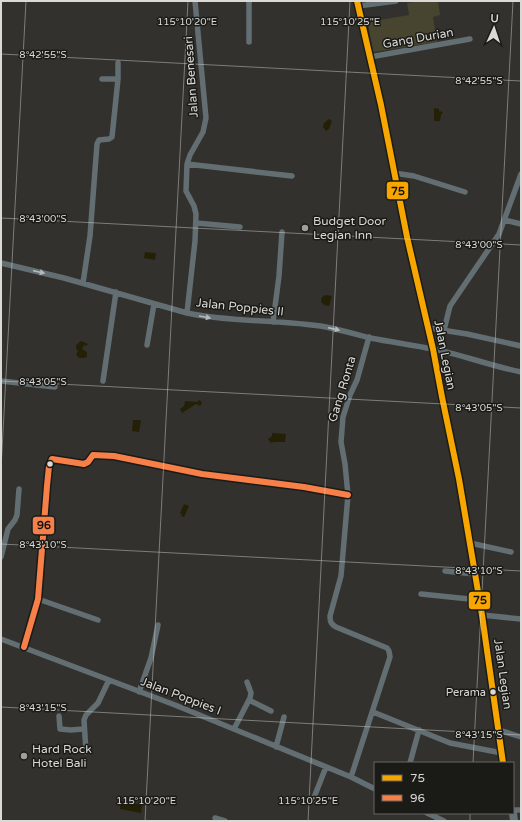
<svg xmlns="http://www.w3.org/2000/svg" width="522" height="822" font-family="'Varela Round',sans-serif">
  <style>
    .green { fill: #474430 }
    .water { fill: #242005 }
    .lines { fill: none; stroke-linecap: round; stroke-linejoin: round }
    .minor { stroke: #626e72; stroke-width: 5.5 }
    .secondary { stroke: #657174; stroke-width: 8 }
    .bus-1-casing { stroke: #1a1a17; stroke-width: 9 }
    .bus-2-casing { stroke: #1a1a17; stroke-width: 9 }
    .bus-1 { stroke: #f7a600; stroke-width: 6 }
    .bus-2 { stroke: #f78048; stroke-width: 6 }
    .oneway { fill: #b6b9b8 }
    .ticks { fill: none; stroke: #dad9d6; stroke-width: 1; stroke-opacity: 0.45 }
    .poi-dot { fill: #9f9e9b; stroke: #1a1a17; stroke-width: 1.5 }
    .bus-dot { fill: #dad9d6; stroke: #1a1a17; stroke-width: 1.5 }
    .labels { text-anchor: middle; stroke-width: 3; stroke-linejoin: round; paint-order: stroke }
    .bus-label { font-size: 11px; fill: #dad9d6; stroke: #1a1a17; text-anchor: end }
    .street-label { font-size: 12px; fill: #dad9d6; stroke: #1a1a17 }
    .poi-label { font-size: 12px; fill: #dad9d6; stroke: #1a1a17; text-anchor: start }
    .ticks-label { font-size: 10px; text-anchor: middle; fill: #dad9d6; stroke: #1a1a17; stroke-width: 3; stroke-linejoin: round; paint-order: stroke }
    .line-badge { stroke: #1a1a17; stroke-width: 1.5 }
    .pale-badge-label { font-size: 11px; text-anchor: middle; font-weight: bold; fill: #111 }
  </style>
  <rect width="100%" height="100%" fill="#32312d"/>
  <path class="green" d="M 420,1 L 438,1 L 440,15 L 433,17 L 437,42 L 373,52 L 368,22 L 409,15 L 407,3 Z"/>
  <path class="water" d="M 434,108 L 439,109 L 439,111 L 443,112 L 441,115 L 440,121 L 434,121 Z
    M 329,119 L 332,121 L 329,129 L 326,131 L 323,127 L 324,123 Z
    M 145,252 L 156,253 L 155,260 L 144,258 Z
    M 326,295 L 332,296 L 329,306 L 324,305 L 321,302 L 322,297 Z
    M 81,341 L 88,344 L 86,346 L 84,345 L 82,349 L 87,352 L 87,357 L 84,358 L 79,358 L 76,354 L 78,351 L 76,349 L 76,345 Z
    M 199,400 L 202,402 L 201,405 L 200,406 L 196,404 L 182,413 L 180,409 L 184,406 L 185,401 L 197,402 Z
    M 133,420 L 141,420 L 139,432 L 132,431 Z
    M 272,433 L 286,434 L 285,442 L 274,442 L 271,443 L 268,439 L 272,436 Z
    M 184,504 L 189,506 L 184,517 L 181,516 L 182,514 L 180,513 Z
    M 121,801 L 142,805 L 141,813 L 120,809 Z"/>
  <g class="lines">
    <path class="minor" d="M 358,6 L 396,1
      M 249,42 L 249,1
      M 370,57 L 470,39
      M 102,79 L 118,79
      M 187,164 L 292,176
      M 394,173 L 414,176 L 465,192
      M 504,220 L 521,224
      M 196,223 L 240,227
      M 1,263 L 64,278 L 187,313 C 233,323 280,319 326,327 C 341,330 355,334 370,338 C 391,342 412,345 433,349 C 463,355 491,366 521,372
      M 83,283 L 90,236 L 97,144 L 99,140 L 109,139 L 112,137 L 118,79 L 118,63
      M 187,313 L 195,241 L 196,214 L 194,206 L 186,191 L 187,164 L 190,155 L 203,132 L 206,118 L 195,1
      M 273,322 L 279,276 L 282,232
      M 429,328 L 467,334 L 521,346
      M 444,330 L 450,306 L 499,234 L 521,174
      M 147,345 L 154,304
      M 1,381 L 55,387
      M 103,381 L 116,292
      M 470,543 L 511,552
      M 1,557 L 8,529 L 15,520 L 17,515 L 19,489
      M 445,571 L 475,574
      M 421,594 L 479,600
      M 38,599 L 98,620
      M 482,615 L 521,619
      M 1,639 L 175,705 L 351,777 L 375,789
      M 24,647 L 38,599 L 47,486 L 49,466 L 52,459 L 84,464 L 88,462 L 93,455 L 114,456 L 202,474 L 304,487 L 348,495
      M 139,692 L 151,658 L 158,625
      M 249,700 L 271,711
      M 373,712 L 450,743 L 502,753
      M 59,716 L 60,729 L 71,730 L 83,729
      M 234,729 L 250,698 L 251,693 L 247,682
      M 499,730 L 521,737
      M 276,747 L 284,717
      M 86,752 L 84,720 L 86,715 L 98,703 L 109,680
      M 410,763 L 419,730
      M 351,777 L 390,657 L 389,651 L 387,648 L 336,627 C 331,624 330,622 330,616 L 341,576 L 348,495 L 345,464 L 341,442 L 343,417 L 350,395 L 357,380 L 369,337
      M 313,800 L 326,767
      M 513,810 L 521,810
      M 427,813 L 444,821
      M 215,818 L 225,821"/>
    <path class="secondary" d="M 357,1 L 381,105 L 407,237 L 433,349 L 442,397 L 459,479 L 482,615 L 503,763
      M 513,813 L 514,821"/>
    <defs>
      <path id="bus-1" d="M 357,1 L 381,105 L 407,237 L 433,349 L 442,397 L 459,479 L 482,615 L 503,763"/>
      <path id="bus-2" d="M 24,647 L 38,599 L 47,486 L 49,466 L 52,459 L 84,464 L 88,462 L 93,455 L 114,456 L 202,474 L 304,487 L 348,495"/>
    </defs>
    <use href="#bus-1" class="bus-1-casing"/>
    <use href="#bus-2" class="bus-2-casing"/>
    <use href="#bus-1" class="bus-1"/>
    <use href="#bus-2" class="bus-2"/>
  </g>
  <defs><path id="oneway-solid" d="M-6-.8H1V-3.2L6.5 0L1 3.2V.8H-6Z"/></defs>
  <g class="oneway">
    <use href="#oneway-solid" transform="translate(39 272) rotate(13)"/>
    <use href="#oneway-solid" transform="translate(205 317) rotate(10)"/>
    <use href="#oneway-solid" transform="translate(334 329) rotate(13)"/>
  </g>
  <path class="ticks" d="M 1,54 L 521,81M 1,218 L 521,245M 1,381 L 521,408M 1,469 L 26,1M 1,544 L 521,571M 1,707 L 521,735M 473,763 L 513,1M 145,821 L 188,1M 308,821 L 350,1M 470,821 L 470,813"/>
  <g class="poi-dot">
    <circle cx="305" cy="228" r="4"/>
    <circle cx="24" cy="756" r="4"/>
  </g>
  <g class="bus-dot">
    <circle cx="50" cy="464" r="3.5"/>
    <circle cx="493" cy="692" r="3.5"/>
  </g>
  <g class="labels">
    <g class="bus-label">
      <text x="486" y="696">Perama</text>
    </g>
    <g class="street-label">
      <text transform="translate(418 38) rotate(-10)" y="4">Gang Durian</text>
      <text transform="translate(191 77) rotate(-94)" y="4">Jalan Benesari</text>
      <text transform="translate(240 307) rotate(6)" y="4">Jalan Poppies II</text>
      <text transform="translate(445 355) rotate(79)" y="4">Jalan Legian</text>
      <text transform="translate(342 389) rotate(-73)" y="4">Gang Ronta</text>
      <text transform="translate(503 674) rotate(82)" y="4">Jalan Legian</text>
      <text transform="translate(181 696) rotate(21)" y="4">Jalan Poppies I</text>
    </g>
    <g class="poi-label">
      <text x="313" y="225">Budget Door<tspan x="313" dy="14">Legian Inn</tspan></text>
      <text x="32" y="753">Hard Rock<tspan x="32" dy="14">Hotel Bali</tspan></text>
    </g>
  </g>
  <g class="ticks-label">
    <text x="187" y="25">115°10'20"E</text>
    <text x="350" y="25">115°10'25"E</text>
    <text x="43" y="58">8°42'55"S</text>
    <text x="479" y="84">8°42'55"S</text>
    <text x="43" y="222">8°43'00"S</text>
    <text x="479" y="248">8°43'00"S</text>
    <text x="43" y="385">8°43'05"S</text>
    <text x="479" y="411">8°43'05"S</text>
    <text x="43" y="548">8°43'10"S</text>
    <text x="479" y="574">8°43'10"S</text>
    <text x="43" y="711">8°43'15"S</text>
    <text x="479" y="738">8°43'15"S</text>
    <text x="146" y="804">115°10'20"E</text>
    <text x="308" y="804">115°10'25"E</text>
  </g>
  <g class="line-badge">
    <rect x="386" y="181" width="23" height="19" rx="4" fill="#f7a600"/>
    <rect x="32" y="516" width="23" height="19" rx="4" fill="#f78048"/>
    <rect x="468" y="591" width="23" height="19" rx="4" fill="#f7a600"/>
  </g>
  <g class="pale-badge-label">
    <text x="398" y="195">75</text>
    <text x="44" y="529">96</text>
    <text x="480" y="604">75</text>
  </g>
  <rect width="522" height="822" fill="none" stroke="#dad9d6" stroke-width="4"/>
  <rect x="374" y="762" width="140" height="52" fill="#1a1a17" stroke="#676663"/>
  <rect x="382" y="775" width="20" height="6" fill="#f7a600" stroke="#676663"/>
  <text x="410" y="782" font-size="12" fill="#dad9d6">75</text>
  <rect x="382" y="795" width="20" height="6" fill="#f78048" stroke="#676663"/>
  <text x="410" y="802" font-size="12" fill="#dad9d6">96</text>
  <g transform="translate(494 28) rotate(3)" stroke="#1a1a17" stroke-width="3" paint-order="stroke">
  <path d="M0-3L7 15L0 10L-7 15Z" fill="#dad9d6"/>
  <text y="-6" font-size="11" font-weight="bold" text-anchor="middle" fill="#dad9d6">U</text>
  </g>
</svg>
